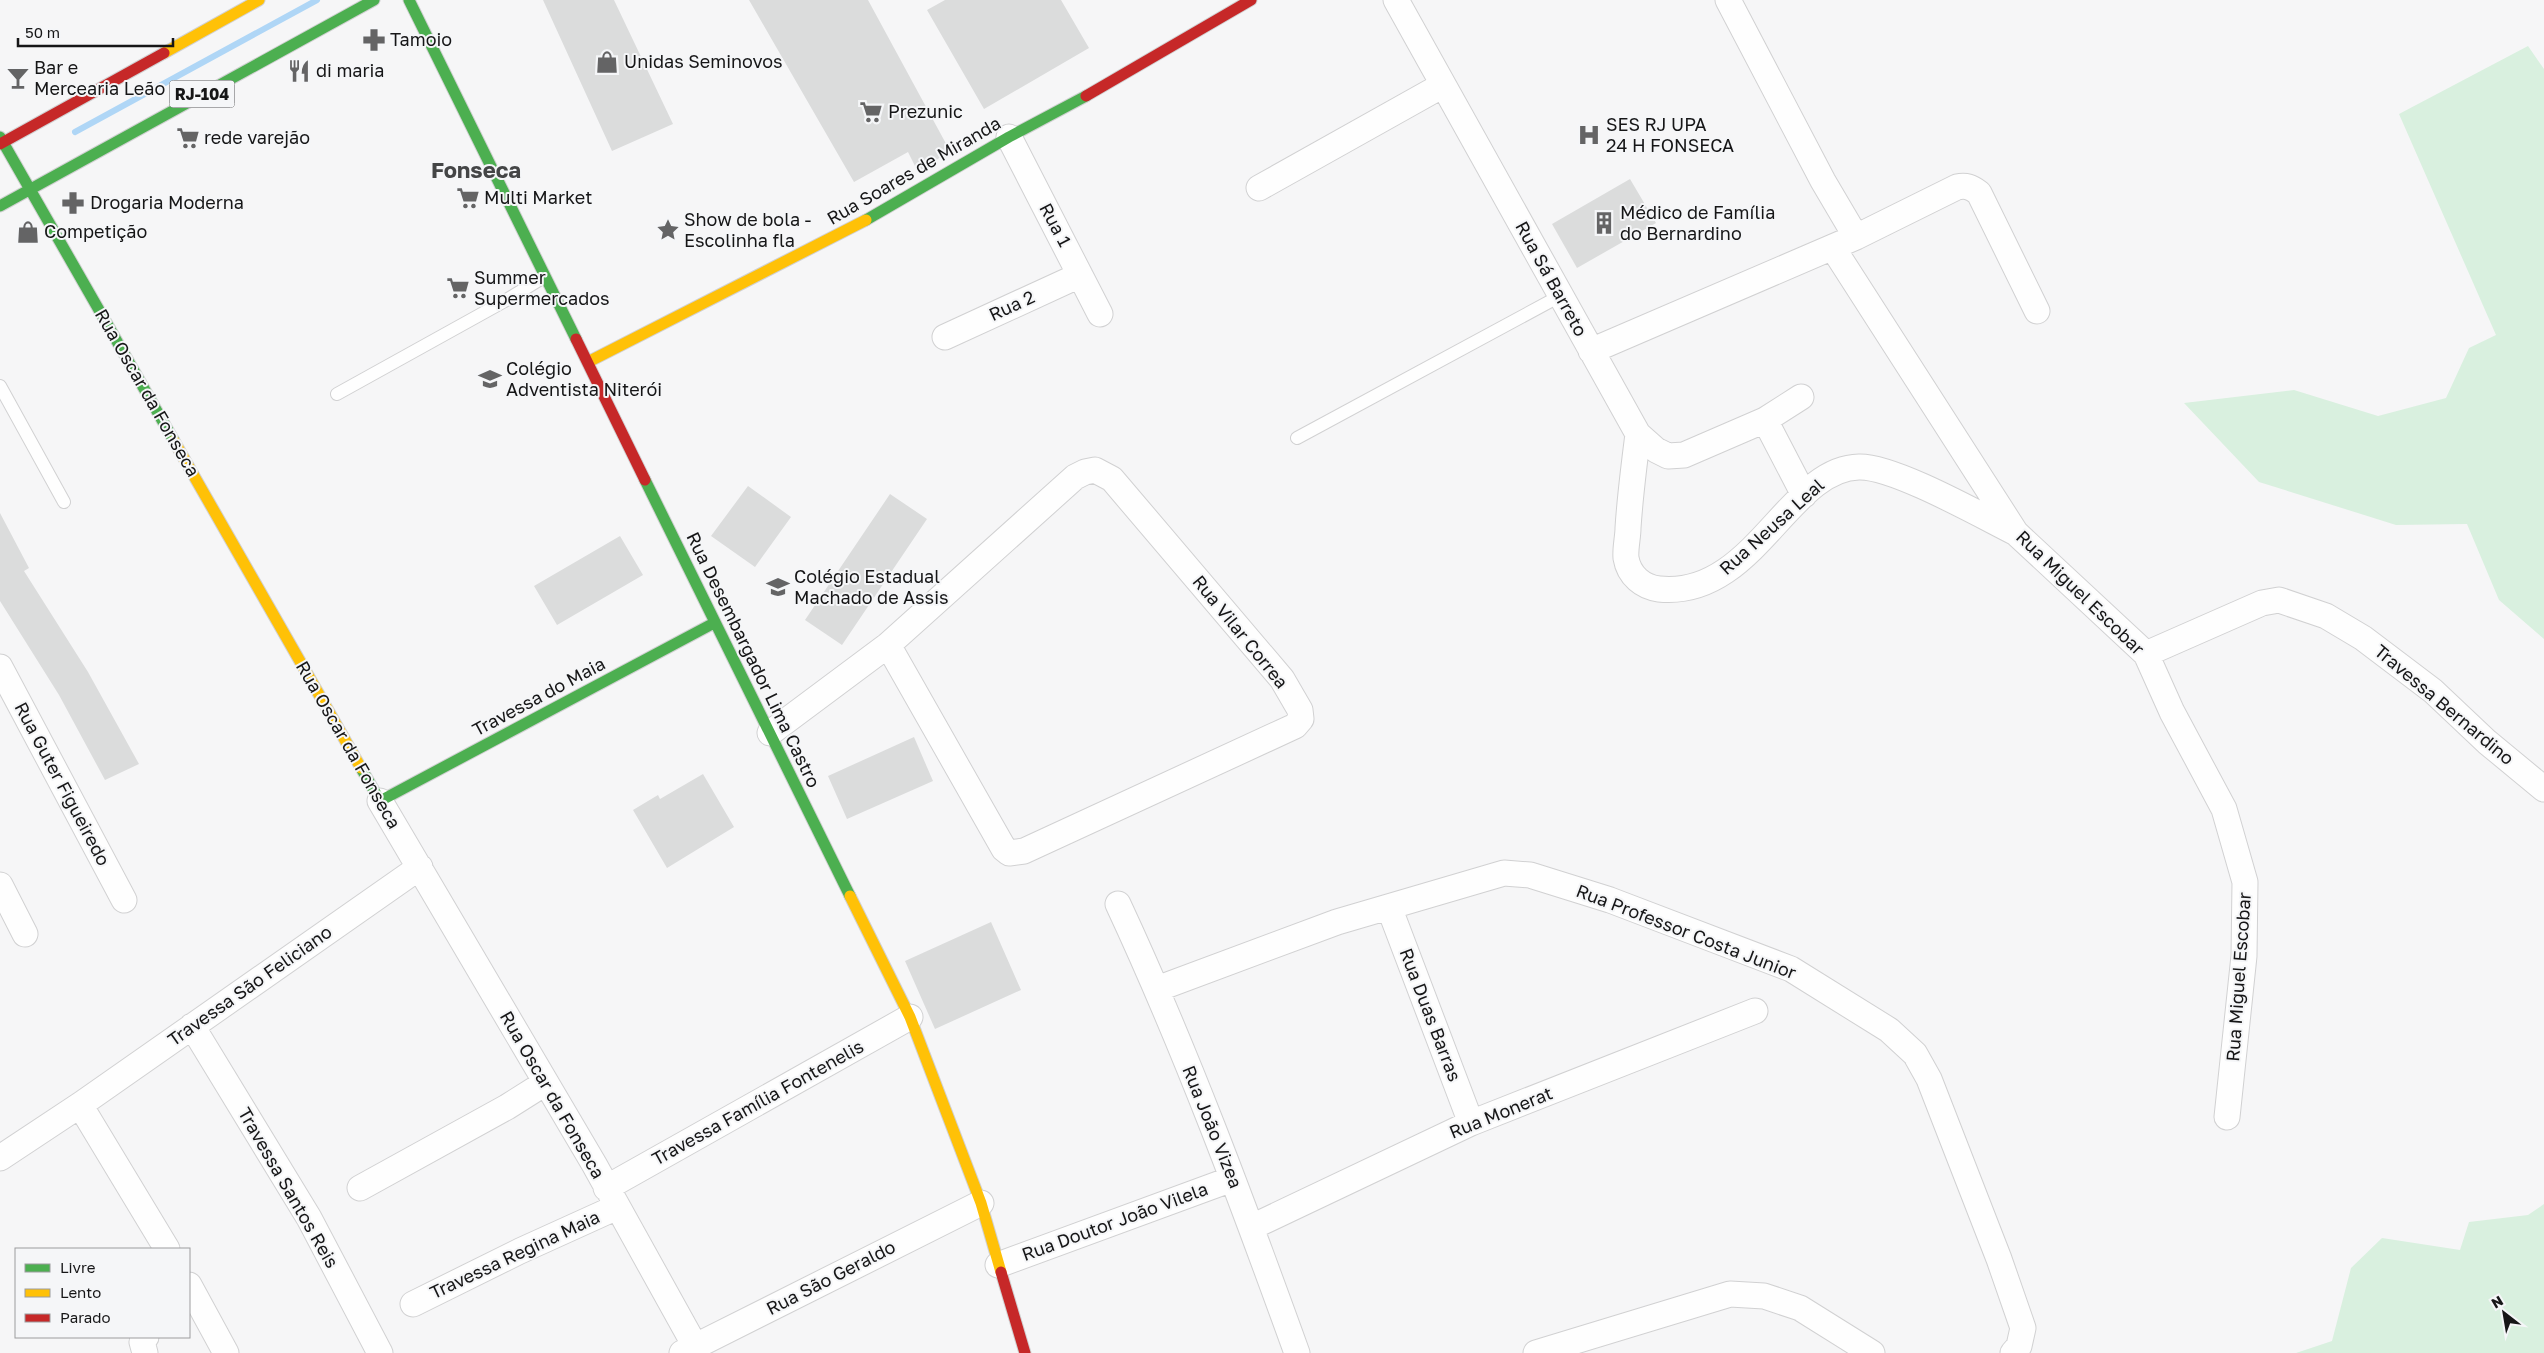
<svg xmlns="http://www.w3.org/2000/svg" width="2544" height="1353" font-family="'Golos Text',sans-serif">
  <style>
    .green { fill: #d9f0df }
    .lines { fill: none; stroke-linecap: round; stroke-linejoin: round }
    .stream { stroke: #afd6f6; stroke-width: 6 }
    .building { fill: #dbdcdc }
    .lane-casing { stroke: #d1d1d2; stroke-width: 14 }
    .street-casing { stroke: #d1d1d2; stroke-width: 27 }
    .fast-casing { stroke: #d1d1d2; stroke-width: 13 }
    .slow-casing { stroke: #d1d1d2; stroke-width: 13 }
    .jam-casing { stroke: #d1d1d2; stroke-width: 13 }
    .lane { stroke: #fefefe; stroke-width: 12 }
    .street { stroke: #fefefe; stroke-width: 25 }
    .fast { stroke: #4caf50; stroke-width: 11 }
    .slow { stroke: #ffc107; stroke-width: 11 }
    .jam { stroke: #c62828; stroke-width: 11 }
    .labels { text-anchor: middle; stroke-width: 4; stroke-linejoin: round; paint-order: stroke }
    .shield { fill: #f5f6f8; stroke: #59595a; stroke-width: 1 }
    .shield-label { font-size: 16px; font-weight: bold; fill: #161617 }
    .poi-label { font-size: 18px; fill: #161617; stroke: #f5f6f8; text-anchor: start }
    .street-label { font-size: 18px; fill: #161617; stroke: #f5f6f8 }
    .district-label { font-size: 22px; font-weight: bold; fill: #444546; stroke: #f5f6f8 }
  </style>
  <rect width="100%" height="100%" fill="#f6f6f7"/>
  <path class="green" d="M 2528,46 L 2544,69 L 2544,639 L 2499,600 L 2467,524 L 2396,525 L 2259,482 L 2184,403 L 2294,390 L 2378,416 L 2446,398 L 2469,348 L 2496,335 L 2399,114 Z
    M 2544,1204 L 2544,1353 L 2296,1353 L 2332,1341 L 2351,1268 L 2382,1238 L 2460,1250 L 2469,1222 L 2528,1215 Z"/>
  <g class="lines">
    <path class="stream" d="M 75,132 L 317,0"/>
  </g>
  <path class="building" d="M 543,0 L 614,0 L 673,124 L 612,151 Z
    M 749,0 L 868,0 L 950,151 L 918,172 L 908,152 L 854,182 Z
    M 945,0 L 1061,0 L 1089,48 L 984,109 L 927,10 Z
    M 1630,179 L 1656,223 L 1577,268 L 1552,224 Z
    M 748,486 L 791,517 L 755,567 L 711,536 Z
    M 890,494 L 927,519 L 842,645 L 805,620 Z
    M 0,513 L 29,568 L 24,571 L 88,672 L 139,764 L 105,780 L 59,695 L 0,601 Z
    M 620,536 L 643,575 L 557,625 L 534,586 Z
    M 914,737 L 933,781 L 847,819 L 828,776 Z
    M 703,774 L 734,827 L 667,868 L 633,810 L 658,795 L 660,799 Z
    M 991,922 L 1021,990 L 935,1029 L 905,961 Z"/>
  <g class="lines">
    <defs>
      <path id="lane" d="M 0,386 L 64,502
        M 337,394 L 503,302 L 544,277
        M 1297,438 L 1560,296"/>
      <path id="street" d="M 1396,0 L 1638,434 L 1656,450 L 1668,456 L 1684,455 L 1765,420 L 1801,397
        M 1009,137 L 1100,314
        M 1259,188 L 1443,85
        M 1856,237 L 1957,187 C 1966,185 1971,187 1979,193 L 2037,311
        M 1833,248 L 2016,533 L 2146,654 L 2172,712 L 2224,809 L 2245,882 L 2244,956 L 2227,1117
        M 945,337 L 1080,275
        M 1591,351 L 1856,237 L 1823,181 L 1728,0
        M 1765,420 L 1804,495
        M 1638,434 C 1634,465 1630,496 1628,528 C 1628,537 1625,549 1626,558 C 1629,576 1643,587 1659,589 C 1754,599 1788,468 1859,467 C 1894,466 1982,516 2016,533
        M 2146,654 L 2262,603 L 2279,600 L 2326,616 L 2363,638 L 2433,691 L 2487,742 L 2544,789
        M 0,667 L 124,900
        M 770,733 L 888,645 L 1075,477 L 1085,472 L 1095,470 L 1112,479 L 1282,679 L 1300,710 L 1301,719 L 1295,726 L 1024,851 L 1009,853 L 1004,849 L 888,645
        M 380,801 L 594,1164 L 695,1346
        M 0,885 L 25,934
        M 1118,904 C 1186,1050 1242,1201 1297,1353
        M 1389,907 L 1471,1123
        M 1157,989 L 1337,922 L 1504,873 L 1530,875 L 1610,900 L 1791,969 L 1889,1030 L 1915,1054 L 1929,1079 L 1999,1259 L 2023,1328 L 2019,1346 L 2013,1353
        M 192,1026 L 309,1218 L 380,1353
        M 80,1105 L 167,1249
        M 0,1158 L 80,1105 L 420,867
        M 360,1188 L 507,1107 L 545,1083
        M 606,1188 L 910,1017
        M 1252,1227 L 1471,1123 L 1755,1011
        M 998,1265 L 1232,1179
        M 189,1285 L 226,1353
        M 413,1304 L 520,1251 L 617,1207
        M 145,1353 L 142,1342 L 146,1337
        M 682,1353 L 981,1203
        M 1536,1353 L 1730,1294 L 1764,1296 L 1800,1308 L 1872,1353"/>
      <path id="fast" d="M 409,0 L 576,339
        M 0,137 L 174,441
        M 0,206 L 374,0
        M 866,220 L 1009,137 L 1086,96
        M 645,480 L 850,896
        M 361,768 L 380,801 L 714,623"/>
      <path id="slow" d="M 164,53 L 259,0
        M 588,362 L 866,220
        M 174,441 L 361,768
        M 850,896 L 910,1017 L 981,1203 L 1001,1272"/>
      <path id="jam" d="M 1086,96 L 1251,0
        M 0,144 L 164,53
        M 576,339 L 645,480
        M 1001,1272 L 1025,1353"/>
    </defs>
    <use href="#lane" class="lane-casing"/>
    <use href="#street" class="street-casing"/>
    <use href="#fast" class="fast-casing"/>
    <use href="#slow" class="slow-casing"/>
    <use href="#jam" class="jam-casing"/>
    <use href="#lane" class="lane"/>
    <use href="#street" class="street"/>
    <use href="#fast" class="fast"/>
    <use href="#slow" class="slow"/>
    <use href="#jam" class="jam"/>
  </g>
  <defs>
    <symbol id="pharmacy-bare" viewBox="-9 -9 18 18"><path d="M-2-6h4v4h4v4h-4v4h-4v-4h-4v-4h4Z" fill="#646465" stroke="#f5f6f8" stroke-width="2.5" paint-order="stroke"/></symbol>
    <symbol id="shop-bare" viewBox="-9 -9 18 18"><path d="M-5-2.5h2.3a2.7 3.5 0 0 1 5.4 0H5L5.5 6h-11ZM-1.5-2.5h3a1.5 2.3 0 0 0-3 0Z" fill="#646465" stroke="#f5f6f8" stroke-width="2.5" paint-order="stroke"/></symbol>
    <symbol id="restaurant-bare" viewBox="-9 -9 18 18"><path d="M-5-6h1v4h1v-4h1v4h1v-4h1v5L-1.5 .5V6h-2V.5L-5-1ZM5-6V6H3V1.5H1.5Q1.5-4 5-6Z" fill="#646465" stroke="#f5f6f8" stroke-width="2.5" paint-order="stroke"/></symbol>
    <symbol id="bar-bare" viewBox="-9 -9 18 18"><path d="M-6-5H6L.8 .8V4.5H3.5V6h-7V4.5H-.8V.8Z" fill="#646465" stroke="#f5f6f8" stroke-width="2.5" paint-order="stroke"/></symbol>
    <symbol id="supermarket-bare" viewBox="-9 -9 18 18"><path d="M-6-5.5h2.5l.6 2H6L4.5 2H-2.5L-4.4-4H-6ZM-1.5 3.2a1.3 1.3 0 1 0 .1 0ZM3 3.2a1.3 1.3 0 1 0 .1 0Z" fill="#646465" stroke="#f5f6f8" stroke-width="2.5" paint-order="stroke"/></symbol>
    <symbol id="hospital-bare" viewBox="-9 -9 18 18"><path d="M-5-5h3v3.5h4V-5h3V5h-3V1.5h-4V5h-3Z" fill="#646465" stroke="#f5f6f8" stroke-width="2.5" paint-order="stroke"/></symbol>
    <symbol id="building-bare" viewBox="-9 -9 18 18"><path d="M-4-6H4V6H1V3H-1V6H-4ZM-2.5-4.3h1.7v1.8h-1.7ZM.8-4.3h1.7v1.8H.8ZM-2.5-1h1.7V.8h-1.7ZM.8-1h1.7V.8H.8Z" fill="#646465" stroke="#f5f6f8" stroke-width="2.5" paint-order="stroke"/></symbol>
    <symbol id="sight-bare" viewBox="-9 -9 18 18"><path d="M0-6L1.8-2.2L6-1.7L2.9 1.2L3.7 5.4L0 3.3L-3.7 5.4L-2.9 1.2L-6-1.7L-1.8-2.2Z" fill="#646465" stroke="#f5f6f8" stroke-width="2.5" paint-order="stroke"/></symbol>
    <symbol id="school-bare" viewBox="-9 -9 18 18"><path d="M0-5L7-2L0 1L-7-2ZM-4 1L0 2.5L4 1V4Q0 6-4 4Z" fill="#646465" stroke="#f5f6f8" stroke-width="2.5" paint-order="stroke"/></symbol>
  </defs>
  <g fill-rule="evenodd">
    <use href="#pharmacy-bare" x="358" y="24" width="32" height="32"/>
    <use href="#shop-bare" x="591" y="46" width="32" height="32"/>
    <use href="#restaurant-bare" x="283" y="55" width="32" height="32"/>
    <use href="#bar-bare" x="2" y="62" width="32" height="32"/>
    <use href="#supermarket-bare" x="855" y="96" width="32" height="32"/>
    <use href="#hospital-bare" x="1573" y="119" width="32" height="32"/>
    <use href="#supermarket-bare" x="172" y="122" width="32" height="32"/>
    <use href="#supermarket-bare" x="452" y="182" width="32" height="32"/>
    <use href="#pharmacy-bare" x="57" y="187" width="32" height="32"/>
    <use href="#building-bare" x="1588" y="207" width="32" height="32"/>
    <use href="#sight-bare" x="652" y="214" width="32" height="32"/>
    <use href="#shop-bare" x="12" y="216" width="32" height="32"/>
    <use href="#supermarket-bare" x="442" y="272" width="32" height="32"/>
    <use href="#school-bare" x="474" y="363" width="32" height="32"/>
    <use href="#school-bare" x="762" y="571" width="32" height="32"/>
  </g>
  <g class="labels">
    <rect class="shield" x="169.5" y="80.5" width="65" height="27" rx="4"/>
    <g class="shield-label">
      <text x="202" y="100">RJ-104</text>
    </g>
    <g class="poi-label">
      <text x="390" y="46">Tamoio</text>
      <text x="624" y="68">Unidas Seminovos</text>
      <text x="34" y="74">Bar e<tspan x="34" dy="21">Mercearia Leão</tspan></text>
      <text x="316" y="77">di maria</text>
      <text x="888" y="118">Prezunic</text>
      <text x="1606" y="131">SES RJ UPA<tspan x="1606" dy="21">24 H FONSECA</tspan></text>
      <text x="204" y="144">rede varejão</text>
      <text x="484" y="204">Multi Market</text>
      <text x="90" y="209">Drogaria Moderna</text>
      <text x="1620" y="219">Médico de Família<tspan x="1620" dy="21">do Bernardino</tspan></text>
      <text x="684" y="226">Show de bola -<tspan x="684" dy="21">Escolinha fla</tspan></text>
      <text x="44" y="238">Competição</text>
      <text x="474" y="284">Summer<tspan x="474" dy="21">Supermercados</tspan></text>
      <text x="506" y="375">Colégio<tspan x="506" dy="21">Adventista Niterói</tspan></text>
      <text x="794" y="583">Colégio Estadual<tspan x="794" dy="21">Machado de Assis</tspan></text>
    </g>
    <g class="street-label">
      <text transform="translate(914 171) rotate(-30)" y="6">Rua Soares de Miranda</text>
      <text transform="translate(1055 225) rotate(62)" y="6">Rua 1</text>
      <text transform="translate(1551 279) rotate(61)" y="6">Rua Sá Barreto</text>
      <text transform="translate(1012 306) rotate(-25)" y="6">Rua 2</text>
      <text transform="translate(147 393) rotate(60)" y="6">Rua Oscar da Fonseca</text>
      <text transform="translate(1772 527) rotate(-42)" y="6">Rua Neusa Leal</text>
      <text transform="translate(2080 593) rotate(44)" y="6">Rua Miguel Escobar</text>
      <text transform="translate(1240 632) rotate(51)" y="6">Rua Vilar Correa</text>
      <text transform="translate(753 660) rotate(64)" y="6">Rua Desembargador Lima Castro</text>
      <text transform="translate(539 697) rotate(-28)" y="6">Travessa do Maia</text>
      <text transform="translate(2444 705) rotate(40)" y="6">Travessa Bernardino</text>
      <text transform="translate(348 745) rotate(60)" y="6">Rua Oscar da Fonseca</text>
      <text transform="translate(62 784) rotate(62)" y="6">Rua Guter Figueiredo</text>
      <text transform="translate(1686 932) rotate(21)" y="6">Rua Professor Costa Junior</text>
      <text transform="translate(2239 977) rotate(-86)" y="6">Rua Miguel Escobar</text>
      <text transform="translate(250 986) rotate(-35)" y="6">Travessa São Feliciano</text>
      <text transform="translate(1430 1015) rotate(69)" y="6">Rua Duas Barras</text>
      <text transform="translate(552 1095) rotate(60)" y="6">Rua Oscar da Fonseca</text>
      <text transform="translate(758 1103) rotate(-29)" y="6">Travessa Família Fontenelis</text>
      <text transform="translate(1501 1113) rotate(-22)" y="6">Rua Monerat</text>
      <text transform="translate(1212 1127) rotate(68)" y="6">Rua João Vizea</text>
      <text transform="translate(288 1188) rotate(60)" y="6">Travessa Santos Reis</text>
      <text transform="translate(1115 1222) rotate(-20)" y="6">Rua Doutor João Vilela</text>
      <text transform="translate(515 1255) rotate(-25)" y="6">Travessa Regina Maia</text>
      <text transform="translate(831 1278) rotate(-27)" y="6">Rua São Geraldo</text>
    </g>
    <g class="district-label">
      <text x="476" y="178">Fonseca</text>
    </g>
  </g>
  <rect x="15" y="1248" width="175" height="90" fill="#f5f6f8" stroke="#9c9c9e"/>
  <rect x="25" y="1264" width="25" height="8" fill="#4caf50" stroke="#9c9c9e"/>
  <text x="60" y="1273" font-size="15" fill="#161617">Livre</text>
  <rect x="25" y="1289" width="25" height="8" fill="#ffc107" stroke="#9c9c9e"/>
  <text x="60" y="1298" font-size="15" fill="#161617">Lento</text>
  <rect x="25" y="1314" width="25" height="8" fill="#c62828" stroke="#9c9c9e"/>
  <text x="60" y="1323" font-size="15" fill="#161617">Parado</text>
  <g transform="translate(2504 1313) rotate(329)" stroke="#f5f6f8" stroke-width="4" paint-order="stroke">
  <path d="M0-4L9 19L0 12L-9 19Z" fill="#161617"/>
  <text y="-8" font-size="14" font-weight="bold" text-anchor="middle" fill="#161617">N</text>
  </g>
  <path d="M18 38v8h155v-8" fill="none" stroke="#161617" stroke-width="2.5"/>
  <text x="25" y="38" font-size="15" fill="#161617" stroke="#f5f6f8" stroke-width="4" paint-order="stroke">50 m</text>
</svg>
